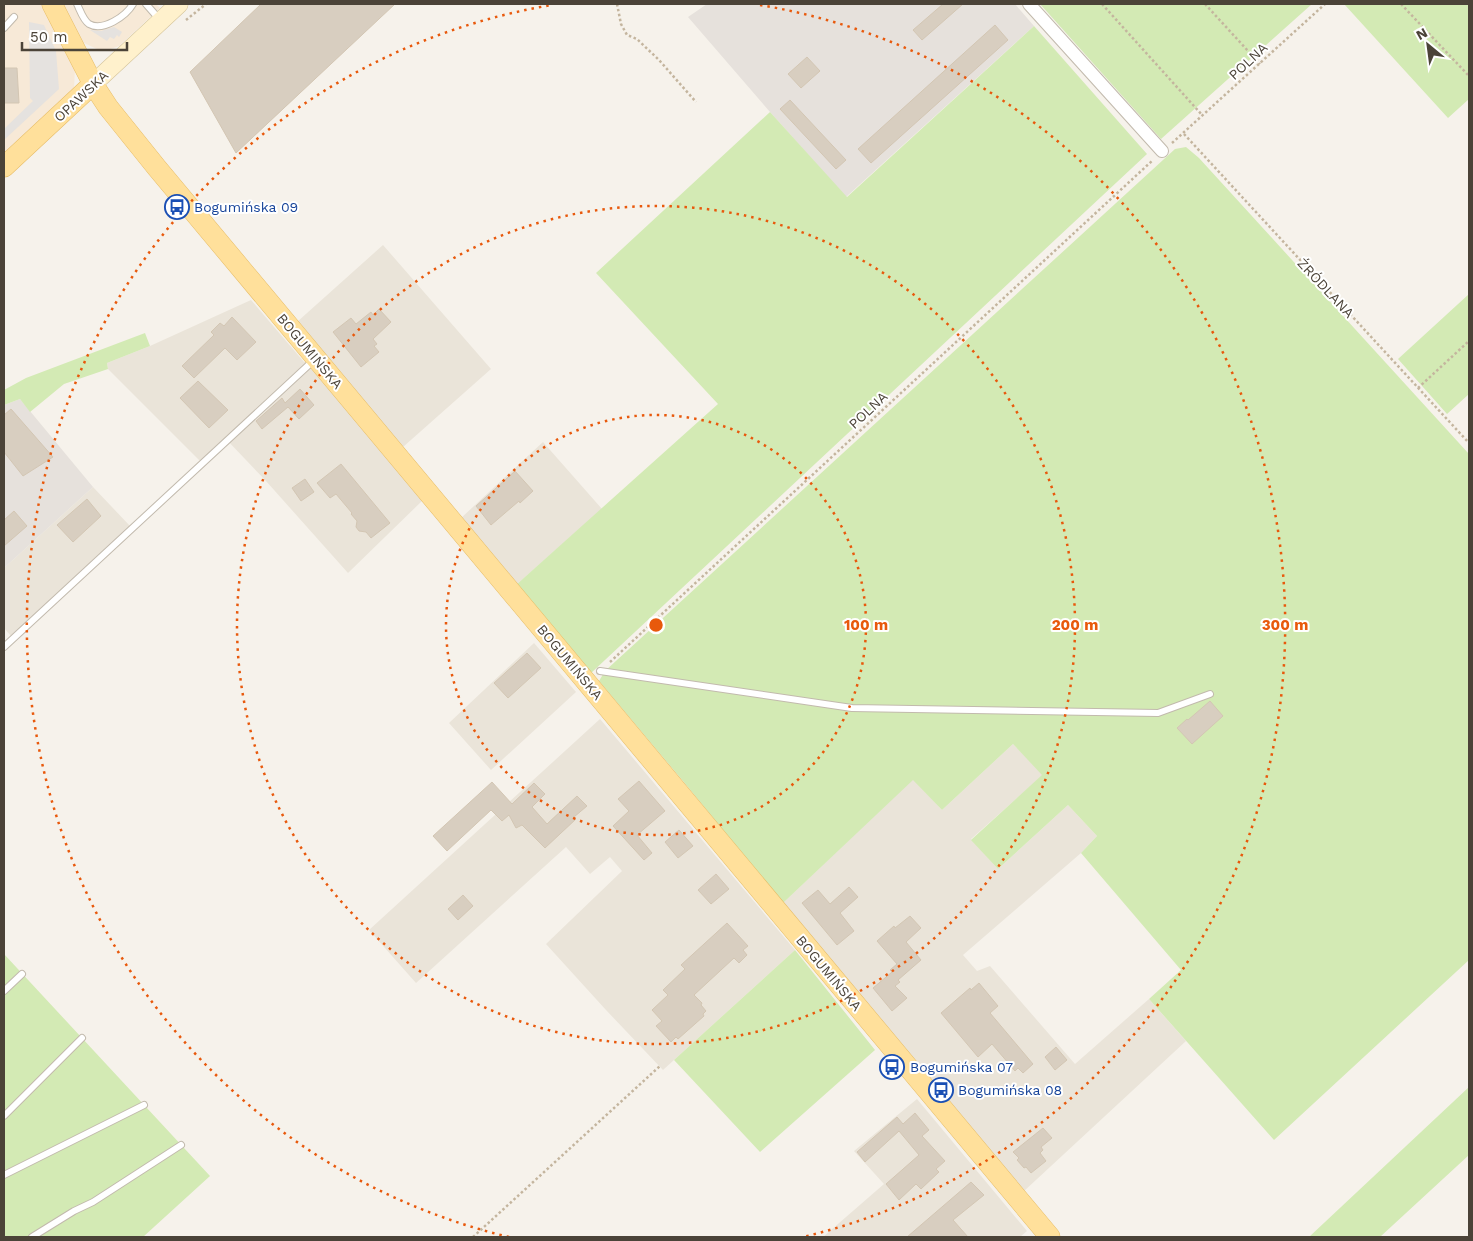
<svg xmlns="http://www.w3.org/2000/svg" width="1473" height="1241" font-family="'Work Sans',sans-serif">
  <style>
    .residential { fill: #eae4d9 }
    .commercial { fill: #f7e9d7 }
    .industrial { fill: #e6e1dc }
    .green { fill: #d3eab4 }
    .parking { fill: #e5e2df }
    .building { fill: #d8cec0; stroke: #d3c6b3 }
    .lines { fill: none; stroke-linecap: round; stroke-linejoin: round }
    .lane-casing { stroke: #c2baad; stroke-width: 8 }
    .street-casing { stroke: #c2baad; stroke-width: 14 }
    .secondary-casing { stroke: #d6c59a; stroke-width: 19 }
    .primary-casing { stroke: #e7bd68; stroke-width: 21 }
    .path { stroke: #c4b59e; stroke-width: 2.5; stroke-dasharray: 2.5 2.5; stroke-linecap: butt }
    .lane { stroke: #fff; stroke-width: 6 }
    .street { stroke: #fff; stroke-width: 12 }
    .secondary { stroke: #fff1cc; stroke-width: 18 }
    .primary { stroke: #ffe09b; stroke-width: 20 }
    .ring { fill: none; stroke: #e8590c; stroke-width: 2.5; stroke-dasharray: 2.5 5 }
    .labels { text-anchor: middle; stroke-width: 4; stroke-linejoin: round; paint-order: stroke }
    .street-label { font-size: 14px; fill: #4b4338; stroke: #fff }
    .transit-label { font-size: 14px; fill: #164399; stroke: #fff; text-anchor: start }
    .centre { fill: #e8590c; stroke: #fff; stroke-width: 2.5 }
    .ring-label { font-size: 15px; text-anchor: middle; font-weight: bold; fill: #e8590c; stroke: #fff; stroke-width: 4; stroke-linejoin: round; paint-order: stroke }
  </style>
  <rect width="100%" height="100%" fill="#f6f2eb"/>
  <path class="residential" d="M 383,245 L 491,369 L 403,447 L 297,322 Z
    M 251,300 L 304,362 L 308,359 L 423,500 L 348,573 L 266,481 L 225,438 L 200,461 L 108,369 L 107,363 L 150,346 Z
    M 543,442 L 602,509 L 516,585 L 460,519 Z
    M 93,487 L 130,526 L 11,636 L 4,628 L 4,568 Z
    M 534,643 L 576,692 L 491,770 L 449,723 Z
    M 600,719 L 795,950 L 663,1070 L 606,1010 L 546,944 L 622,871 L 610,857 L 590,874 L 566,847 L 416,983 L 369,930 Z
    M 1013,744 L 1043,775 L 971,839 L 998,869 L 1068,805 L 1097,836 L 1081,853 L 963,955 L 977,971 L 990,966 L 1075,1064 L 1149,999 L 1186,1041 L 1023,1192 L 783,903 L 913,779 L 942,810 Z
    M 917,1099 L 1027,1231 L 1020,1237 L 823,1237 L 884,1184 L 854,1151 Z"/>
  <path class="commercial" d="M 4,4 L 43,4 L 75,67 L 74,90 L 4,155 Z
    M 61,4 L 156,4 L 160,8 L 119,46 L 108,50 L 99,50 L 82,42 Z"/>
  <path class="industrial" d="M 707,4 L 1015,4 L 1034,26 L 846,197 L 770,112 L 688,17 Z
    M 20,399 L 93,487 L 4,568 L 4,405 Z"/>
  <path class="green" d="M 1040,4 L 1312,4 L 1161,139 Z
    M 1344,4 L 1469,4 L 1469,99 L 1448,118 Z
    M 1034,26 L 1147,154 L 590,674 L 516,585 L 718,404 L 596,273 L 770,112 L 847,197 Z
    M 1186,147 L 1199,158 L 1469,454 L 1469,960 L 1274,1140 L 1149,999 L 1181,970 L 1081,853 L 1097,836 L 1068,805 L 998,869 L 971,840 L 1042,775 L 1013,744 L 942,810 L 913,780 L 783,903 L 683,781 L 599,681 L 605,671 L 1175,149 Z
    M 1469,294 L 1469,394 L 1447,414 L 1398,359 Z
    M 145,333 L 150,346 L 107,363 L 108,369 L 64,384 L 30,412 L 20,399 L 4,405 L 4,390 L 26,378 Z
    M 795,950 L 875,1050 L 760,1152 L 674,1060 Z
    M 4,954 L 210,1176 L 143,1237 L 4,1237 Z
    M 1469,1087 L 1469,1155 L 1380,1237 L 1309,1237 Z"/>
  <path class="parking" d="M 29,22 L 44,25 L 56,51 L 59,89 L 4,140 L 4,129 L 33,101 L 30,98 Z
    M 114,27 L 122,32 L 119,37 L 117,35 L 114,39 L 110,37 L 107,41 L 90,30 L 101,31 Z"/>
  <path class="building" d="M 261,4 L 395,4 L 236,153 L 190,72 Z
    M 943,4 L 963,4 L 922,40 L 913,30 Z
    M 995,25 L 1008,40 L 871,163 L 858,149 Z
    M 807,57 L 820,71 L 801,88 L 788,74 Z
    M 4,68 L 17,68 L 19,103 L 4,103 Z
    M 790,100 L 846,160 L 836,169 L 780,109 Z
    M 379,309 L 391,322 L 373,339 L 377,344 L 374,346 L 379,352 L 361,367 L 333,332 L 351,318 L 356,324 L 371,312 L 373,315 Z
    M 232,317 L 256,342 L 237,360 L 225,348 L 194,378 L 182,366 L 214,335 L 211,332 L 220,323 L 224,326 Z
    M 198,381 L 228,410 L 209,428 L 180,398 Z
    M 300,389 L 314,405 L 299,419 L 288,407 L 262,429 L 256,421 L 282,398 L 285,403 Z
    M 11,409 L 53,457 L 23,476 L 4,452 L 4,415 Z
    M 341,464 L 390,523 L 371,538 L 366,532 L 359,531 L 356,527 L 357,521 L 351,514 L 352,513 L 336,494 L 330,498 L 317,483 Z
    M 515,471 L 533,491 L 520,503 L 519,501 L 491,525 L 476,506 Z
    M 305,479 L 314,492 L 301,501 L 292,488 Z
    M 87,499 L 101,516 L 73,542 L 57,525 Z
    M 14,511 L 27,526 L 4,546 L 4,520 Z
    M 527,653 L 541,668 L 508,698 L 494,683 Z
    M 1210,701 L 1223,716 L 1192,744 L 1177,728 L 1187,719 L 1188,720 Z
    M 639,781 L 665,811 L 637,835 L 652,853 L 644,860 L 613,826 L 629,811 L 618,799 Z
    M 492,782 L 512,804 L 534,783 L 545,794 L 532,807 L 547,824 L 577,796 L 587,806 L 574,817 L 576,819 L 545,848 L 522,825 L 516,828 L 509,815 L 502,821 L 491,810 L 447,851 L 433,836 Z
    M 679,830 L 693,846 L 678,858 L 665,842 Z
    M 716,874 L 729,889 L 711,904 L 698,890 Z
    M 849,887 L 858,897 L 840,913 L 854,931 L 837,945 L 802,903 L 818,890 L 830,904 Z
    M 463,895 L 473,906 L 458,920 L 448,909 Z
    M 910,916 L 921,928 L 906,942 L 921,960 L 898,980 L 900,982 L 895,986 L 907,998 L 892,1011 L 873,988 L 892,972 L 890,970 L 897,964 L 877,941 L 894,926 L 895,928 Z
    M 727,923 L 748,946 L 743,950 L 747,955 L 739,963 L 734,958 L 694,995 L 702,1003 L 701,1005 L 706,1011 L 703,1014 L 704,1016 L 678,1039 L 676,1037 L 671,1042 L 656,1026 L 662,1021 L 652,1010 L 668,995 L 663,990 L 685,969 L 681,965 Z
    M 979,983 L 998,1006 L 990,1013 L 1033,1064 L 1023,1073 L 1018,1068 L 1015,1071 L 992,1044 L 978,1057 L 941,1013 L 970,988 L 971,990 Z
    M 1056,1047 L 1067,1060 L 1055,1070 L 1045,1057 Z
    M 915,1113 L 929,1130 L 922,1136 L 945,1161 L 936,1169 L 939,1172 L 921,1189 L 916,1184 L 899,1200 L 886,1184 L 919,1155 L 899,1131 L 865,1162 L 857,1152 L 897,1117 L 903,1124 Z
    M 1043,1128 L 1052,1138 L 1041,1147 L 1043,1150 L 1040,1153 L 1046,1161 L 1031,1173 L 1026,1167 L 1024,1168 L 1017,1160 L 1019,1158 L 1013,1152 Z
    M 971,1182 L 984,1195 L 953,1220 L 968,1237 L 907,1237 Z"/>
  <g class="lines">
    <defs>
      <path id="lane" d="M 77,4 C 80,10 83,20 89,24 C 103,32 126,16 133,4
        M 146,4 L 160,20
        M 4,28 L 14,17
        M 4,647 L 313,361
        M 600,671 L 852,708 L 1158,713 L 1210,694
        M 4,991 L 22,974
        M 4,1116 L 82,1038
        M 4,1175 L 144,1105
        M 32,1237 L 74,1211 L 93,1202 L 181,1145"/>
      <path id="street" d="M 1029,4 L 1162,151"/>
      <path id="secondary" d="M 93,84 L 179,4"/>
      <path id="primary" d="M 52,4 L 93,84 L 108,107 L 157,168 L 1050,1237
        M 4,167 L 93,84"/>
    </defs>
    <use href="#lane" class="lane-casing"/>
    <use href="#street" class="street-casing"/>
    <use href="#secondary" class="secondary-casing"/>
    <use href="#primary" class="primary-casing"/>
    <path class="path" d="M 617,4 L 621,24 L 627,35 L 637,39 L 659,60 L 696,102
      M 1102,4 L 1203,116
      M 1205,4 L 1260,64
      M 1401,4 L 1469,76
      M 186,20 L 206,4
      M 1184,134 L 1469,443
      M 1172,143 L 1325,4
      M 1418,388 L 1469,341
      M 610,662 L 1153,160
      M 473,1237 L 660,1066"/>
    <use href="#lane" class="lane"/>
    <use href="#street" class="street"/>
    <use href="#secondary" class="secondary"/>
    <use href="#primary" class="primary"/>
  </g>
  <g class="ring">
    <circle cx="656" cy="625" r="210"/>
    <circle cx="656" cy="625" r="419"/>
    <path d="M509 1237A629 629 0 0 1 552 5M760 5A629 629 0 0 1 803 1237"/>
  </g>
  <defs>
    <symbol id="bus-ring" viewBox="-11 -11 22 22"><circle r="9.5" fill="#fff" stroke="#1a4fb4" stroke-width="1.5"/><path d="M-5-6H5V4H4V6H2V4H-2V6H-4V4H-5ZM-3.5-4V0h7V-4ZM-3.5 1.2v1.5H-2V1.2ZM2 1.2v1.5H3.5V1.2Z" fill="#1a4fb4"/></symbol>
  </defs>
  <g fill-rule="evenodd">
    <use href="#bus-ring" x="163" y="193" width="28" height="28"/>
    <use href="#bus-ring" x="878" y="1053" width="28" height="28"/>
    <use href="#bus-ring" x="927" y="1076" width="28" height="28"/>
  </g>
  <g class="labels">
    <g class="street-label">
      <text transform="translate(1248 61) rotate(-43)" y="5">POLNA</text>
      <text transform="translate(81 96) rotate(-43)" y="5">OPAWSKA</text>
      <text transform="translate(1326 288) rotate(47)" y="5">ŹRÓDLANA</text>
      <text transform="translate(310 351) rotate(50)" y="5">BOGUMIŃSKA</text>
      <text transform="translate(868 410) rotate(-43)" y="5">POLNA</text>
      <text transform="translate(570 662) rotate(50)" y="5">BOGUMIŃSKA</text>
      <text transform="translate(829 973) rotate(50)" y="5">BOGUMIŃSKA</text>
    </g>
    <g class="transit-label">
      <text x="194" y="212">Bogumińska 09</text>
      <text x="910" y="1072">Bogumińska 07</text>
      <text x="958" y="1095">Bogumińska 08</text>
    </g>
  </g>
  <circle cx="656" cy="625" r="8" class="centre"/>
  <g class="ring-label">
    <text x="866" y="630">100 m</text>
    <text x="1075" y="630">200 m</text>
    <text x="1285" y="630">300 m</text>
  </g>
  <rect width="1473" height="1241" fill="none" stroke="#4b4338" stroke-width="10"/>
  <g transform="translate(1428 45) rotate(331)" stroke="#ffffff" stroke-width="4" paint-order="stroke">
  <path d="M0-4L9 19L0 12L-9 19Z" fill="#4b4338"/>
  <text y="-8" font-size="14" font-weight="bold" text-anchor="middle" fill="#4b4338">N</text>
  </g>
  <path d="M22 42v8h105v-8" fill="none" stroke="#4b4338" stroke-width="2.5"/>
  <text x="30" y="42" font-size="15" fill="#4b4338" stroke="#ffffff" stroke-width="4" paint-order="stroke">50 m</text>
</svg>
